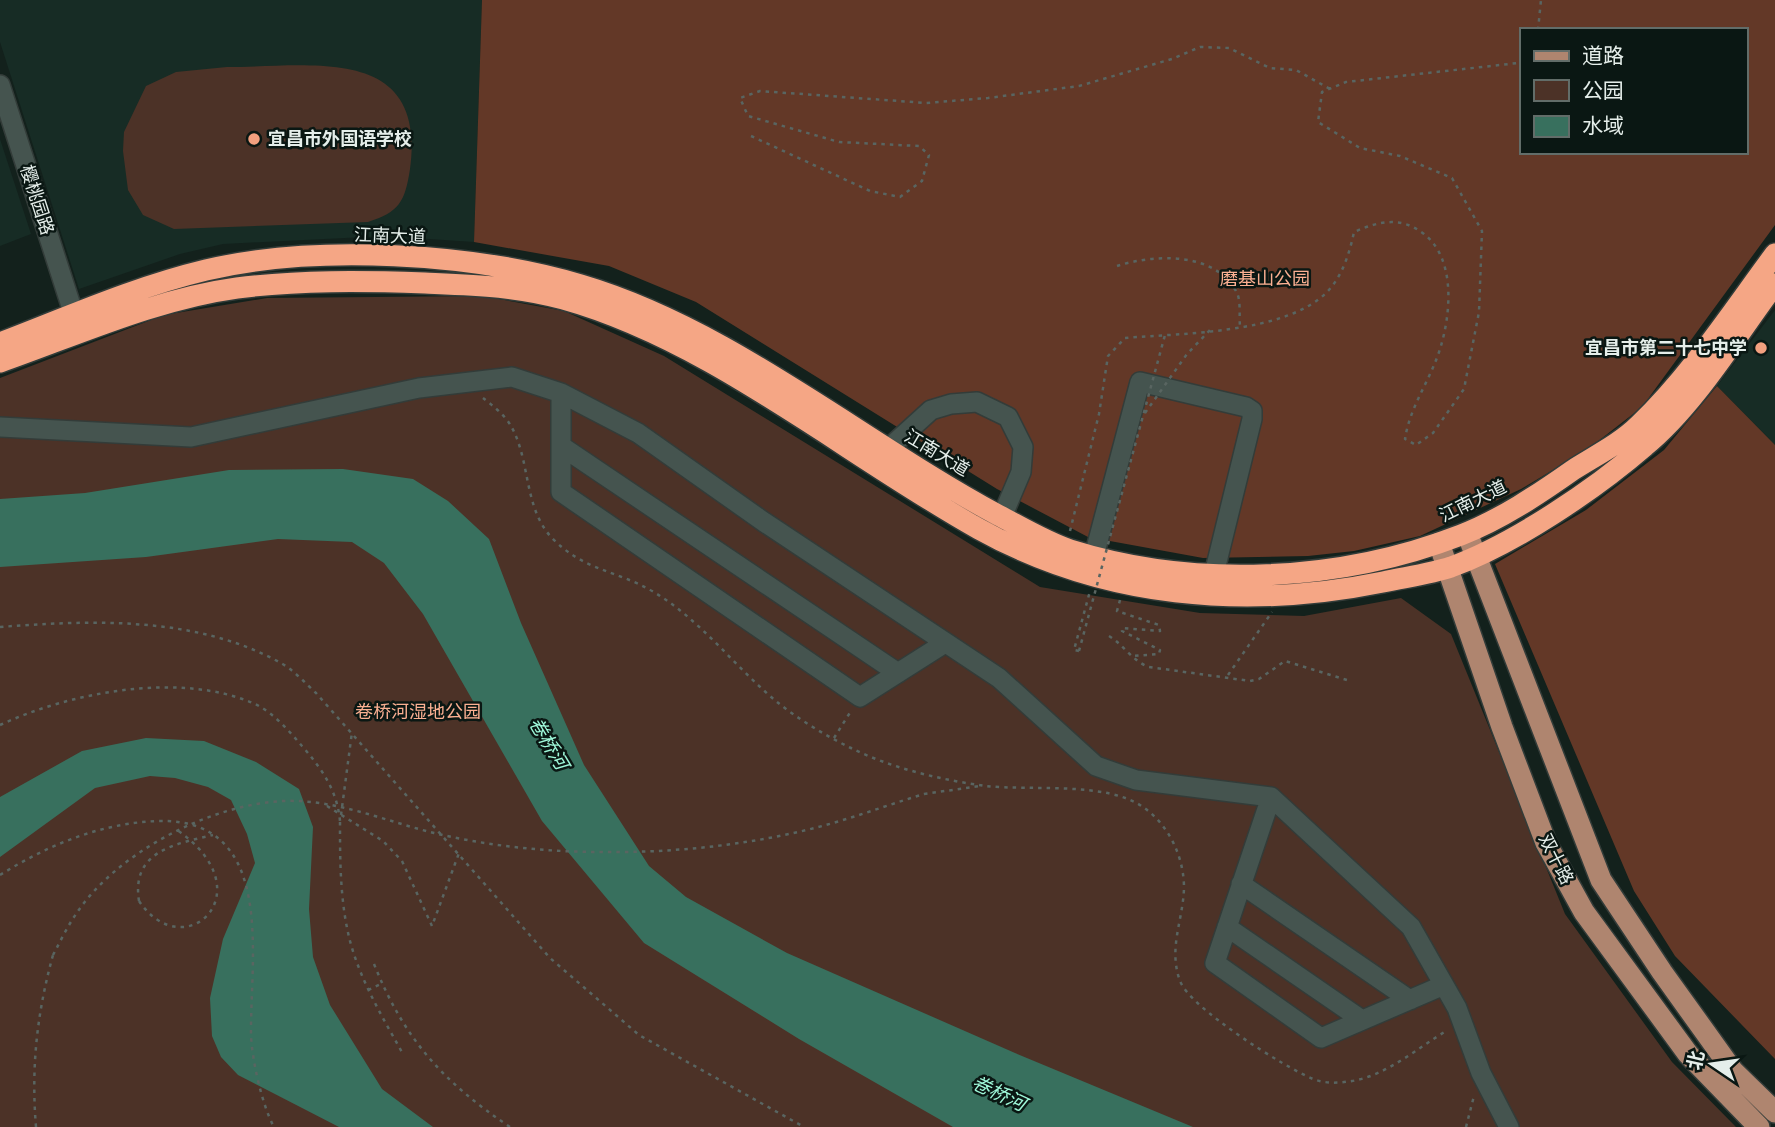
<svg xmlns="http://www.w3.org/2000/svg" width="1775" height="1127" font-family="Arial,'Noto Sans SC',sans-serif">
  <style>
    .built { fill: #172c25 }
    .green { fill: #4c3227 }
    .forest { fill: #633827; fill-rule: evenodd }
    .water { fill: #38705e }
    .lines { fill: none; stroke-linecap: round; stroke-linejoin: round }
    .minor-casing { stroke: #333c39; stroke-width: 22 }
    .major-casing { stroke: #333c39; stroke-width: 24 }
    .highway-casing { stroke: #333c39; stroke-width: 24 }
    .path { stroke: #596561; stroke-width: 2.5; stroke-dasharray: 3.5 5; stroke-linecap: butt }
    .minor { stroke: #45544f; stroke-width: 19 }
    .major { stroke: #af856f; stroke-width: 21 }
    .highway { stroke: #f5a685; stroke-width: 21 }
    .path-bridge { stroke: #596561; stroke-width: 2.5; stroke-dasharray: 3.5 5; stroke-linecap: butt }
    .poi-dot { fill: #f2a07f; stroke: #0a1713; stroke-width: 2.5 }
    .labels { text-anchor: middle; stroke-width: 5; stroke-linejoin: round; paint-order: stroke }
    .poi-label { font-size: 18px; font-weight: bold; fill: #e5eeea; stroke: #0a1713; text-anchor: start }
    .street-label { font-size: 18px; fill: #e5eeea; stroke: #0a1713 }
    .park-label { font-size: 18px; fill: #fbb092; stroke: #0a1713 }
    .water-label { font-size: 19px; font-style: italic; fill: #9ff9da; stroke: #0a1713 }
  </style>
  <rect width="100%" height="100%" fill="#13211c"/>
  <path class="built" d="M 0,0 L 482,0 L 474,242 L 385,236 L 223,244 L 180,254 L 79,289 L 0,42 Z
    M 0,139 L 31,234 L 0,246 Z
    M 1775,310 L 1775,445 L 1717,386 Z"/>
  <path class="green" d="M 227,67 C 312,67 427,44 410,169 C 405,202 399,212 368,222 L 174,229 L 143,215 L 128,190 L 123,151 L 124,132 L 146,86 L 176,72 Z
    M 482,296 L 564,311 L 664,356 L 1040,587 L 1200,613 L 1304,616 L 1401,598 L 1451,634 L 1565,914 L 1672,1062 L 1736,1127 L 0,1127 L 0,378 L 164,315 L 267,298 Z"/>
  <path class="forest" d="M 482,0 L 1775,0 L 1775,225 L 1642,407 L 1588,449 L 1521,489 L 1420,536 L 1354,551 L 1308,556 L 1203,558 L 1088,537 L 997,489 L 696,302 L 609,266 L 474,242 ZM 1521,30 L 1745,30 L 1745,152 L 1521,152 Z
    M 1717,386 L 1775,445 L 1775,1059 L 1675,956 L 1634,891 L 1495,564 L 1586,510 L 1664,450 Z"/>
  <path class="water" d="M 343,469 L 413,479 L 448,501 L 489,539 L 521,623 L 584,765 L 649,866 L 686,897 L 787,953 L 1015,1053 L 1193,1127 L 953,1127 L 799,1039 L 644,943 L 542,821 L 423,614 L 384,563 L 352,542 L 278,539 L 146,557 L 0,567 L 0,499 L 85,493 L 229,470 Z
    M 146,738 L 204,741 L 256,762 L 299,789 L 313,827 L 309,909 L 313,957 L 330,1005 L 382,1089 L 433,1127 L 339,1127 L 238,1075 L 221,1057 L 212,1036 L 210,998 L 223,939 L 255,863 L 247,834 L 231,800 L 208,787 L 175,778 L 150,776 L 95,788 L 0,857 L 0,797 L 82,751 Z"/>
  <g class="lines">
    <defs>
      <path id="minor" d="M 0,85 L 74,315
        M 561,393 L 561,492 L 860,697 L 945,643
        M 0,427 L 191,437 L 419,388 L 512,377 L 561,393 L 638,433 L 764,522 L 999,678 L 1096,766 L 1136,780 L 1271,797 L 1411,927 L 1457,1008 L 1481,1073 L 1509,1127
        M 561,446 L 898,673
        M 887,450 L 931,410 L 951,404 L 977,402 L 1008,417 L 1023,447 L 1021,472 L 1002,517
        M 1094,556 L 1140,382 L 1246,407 L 1252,411 L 1252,419 L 1214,574
        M 1271,797 L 1215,963 L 1321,1038 L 1444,985
        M 1241,884 L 1410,1000
        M 1227,927 L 1362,1020"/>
      <path id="major" d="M 1467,533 L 1601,880 L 1662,972 L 1733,1071 L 1775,1112
        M 1439,543 L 1502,727 L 1546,843 L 1584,912 L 1688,1054 L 1759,1127"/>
      <path id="highway" d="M 0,343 C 68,317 135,287 206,270 C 316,244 473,253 581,285 C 730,329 862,442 998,515 C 1021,527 1046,542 1070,550 C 1195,589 1340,582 1461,535 C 1500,520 1539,494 1573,470 C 1595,456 1621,443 1639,425 C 1691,375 1732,312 1775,254
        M 0,362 C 77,335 156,299 237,288 C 299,280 363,281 425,283 C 472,285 517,286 563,299 C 711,340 846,455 979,529 C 1103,598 1245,610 1383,582 C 1406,577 1430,574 1451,567 C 1514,544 1594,490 1645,446 C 1695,405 1736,336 1775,284"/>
    </defs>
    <use href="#minor" class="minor-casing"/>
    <use href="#major" class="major-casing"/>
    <use href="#highway" class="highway-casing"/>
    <path class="path" d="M 1538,30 L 1541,0
      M 751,136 L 870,191 L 900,197 L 922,181 L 929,155 L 919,146 L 839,142 L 748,116 L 740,98 L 760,91 L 926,103 L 988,98 L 1079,86 L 1172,59 L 1200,47 L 1229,48 L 1270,68 L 1296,70 L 1330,89
      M 1117,266 C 1154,254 1216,251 1237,293 C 1241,301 1239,317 1240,326
      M 483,398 C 492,405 505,415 511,426 C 531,461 523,507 552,538 C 584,571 616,570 652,591 C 699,618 735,667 777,702 C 798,719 826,736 851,748 C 891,768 941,780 986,786 C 1031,791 1106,781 1143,807 C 1169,825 1184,857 1184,888 C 1183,921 1168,948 1180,981 C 1190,1008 1284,1067 1313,1079 C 1326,1084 1339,1083 1352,1081 C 1385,1076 1418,1048 1446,1031
      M 1070,531 L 1099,414 L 1108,356 L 1125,338 C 1182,333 1287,334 1328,291 C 1343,275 1350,251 1354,232 C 1379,221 1401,216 1424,234 C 1456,259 1451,314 1440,349 C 1430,381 1410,406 1405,439 L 1416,445 L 1433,433 L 1464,389 L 1479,312 L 1482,231 L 1452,178 L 1400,156 L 1360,148 L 1318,122 L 1322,92 L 1346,82 L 1518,63 L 1521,59
      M 1120,600 L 1117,611 L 1159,625 L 1160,631 L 1122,628 L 1122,631 L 1160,650 L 1159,654 L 1133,656
      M 0,627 C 92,620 195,616 279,662 C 293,669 305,683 316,693 L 550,958 L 639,1035 L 804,1127
      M 1109,636 C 1124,645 1132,661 1149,667 L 1250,681 L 1259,679 L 1285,661 L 1350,681
      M 1079,651 L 1074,650 L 1090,591
      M 1228,675 L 1272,612
      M 0,725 C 71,692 181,671 255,704 C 274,713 289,731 302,746 C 322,769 337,790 340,821
      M 834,738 L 851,711
      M 924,794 L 980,786
      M 341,815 L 352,732
      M 340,822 C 340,861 340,902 350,941 C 361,982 383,1018 403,1054
      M 402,861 L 432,926 L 459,853
      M 0,875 C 48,845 101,823 158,821 C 277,818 250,957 251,1035 C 252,1060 262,1105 274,1127
      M 139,901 C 131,851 175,844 213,835
      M 374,964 C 404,1039 443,1082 510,1127
      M 368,990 L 381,984
      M 36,1127 C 31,1067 37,1013 53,955
      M 1466,1127 L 1474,1096"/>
    <use href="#minor" class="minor"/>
    <use href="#major" class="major"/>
    <use href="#highway" class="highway"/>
    <path class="path-bridge" d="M 1145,413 L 1187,354 L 1210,330
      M 1079,651 L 1165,335
      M 327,806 L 383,841 L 402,861
      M 139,901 C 184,968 267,892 177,830
      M 53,955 C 60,942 67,927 76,914 C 117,852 211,804 284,801 C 335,799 385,821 434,833 C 488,846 547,852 602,852 C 678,853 760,844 833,823 C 864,814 894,803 924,794"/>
  </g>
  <g class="poi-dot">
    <circle cx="254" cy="139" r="7"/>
    <circle cx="1761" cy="348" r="7"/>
  </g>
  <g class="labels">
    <g class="poi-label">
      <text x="268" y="145">宜昌市外国语学校</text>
      <text x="1747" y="354" text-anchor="end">宜昌市第二十七中学</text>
    </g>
    <g class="street-label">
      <text transform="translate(37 200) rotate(72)" y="6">樱桃园路</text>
      <text transform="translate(390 236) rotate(2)" y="6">江南大道</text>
      <text transform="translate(937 453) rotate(31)" y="6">江南大道</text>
      <text transform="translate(1473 501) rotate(-26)" y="6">江南大道</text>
      <text transform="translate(1556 859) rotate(63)" y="6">双十路</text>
    </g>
    <g class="park-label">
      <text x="1265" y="285">磨基山公园</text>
      <text x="418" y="718">卷桥河湿地公园</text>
    </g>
    <g class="water-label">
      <text transform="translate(549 743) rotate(59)" y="7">卷桥河</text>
      <text transform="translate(999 1093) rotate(25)" y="7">卷桥河</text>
    </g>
  </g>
  <rect x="1520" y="28" width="228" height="126" fill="#0a1713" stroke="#626d69" stroke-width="2"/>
  <rect x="1534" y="51" width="35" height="10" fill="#af856f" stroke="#626d69" stroke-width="2"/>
  <text x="1582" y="63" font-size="21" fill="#e5eeea">道路</text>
  <rect x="1534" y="80" width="35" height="21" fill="#4c3227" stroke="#626d69" stroke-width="2"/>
  <text x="1582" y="98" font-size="21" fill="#e5eeea">公园</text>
  <rect x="1534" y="116" width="35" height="21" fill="#38705e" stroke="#626d69" stroke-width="2"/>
  <text x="1582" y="133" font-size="21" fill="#e5eeea">水域</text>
  <g transform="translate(1712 1064) rotate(283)" stroke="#0a1713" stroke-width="5" paint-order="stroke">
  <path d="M0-5L12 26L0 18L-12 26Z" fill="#e5eeea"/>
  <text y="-10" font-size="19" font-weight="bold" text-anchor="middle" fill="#e5eeea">北</text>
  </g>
</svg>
